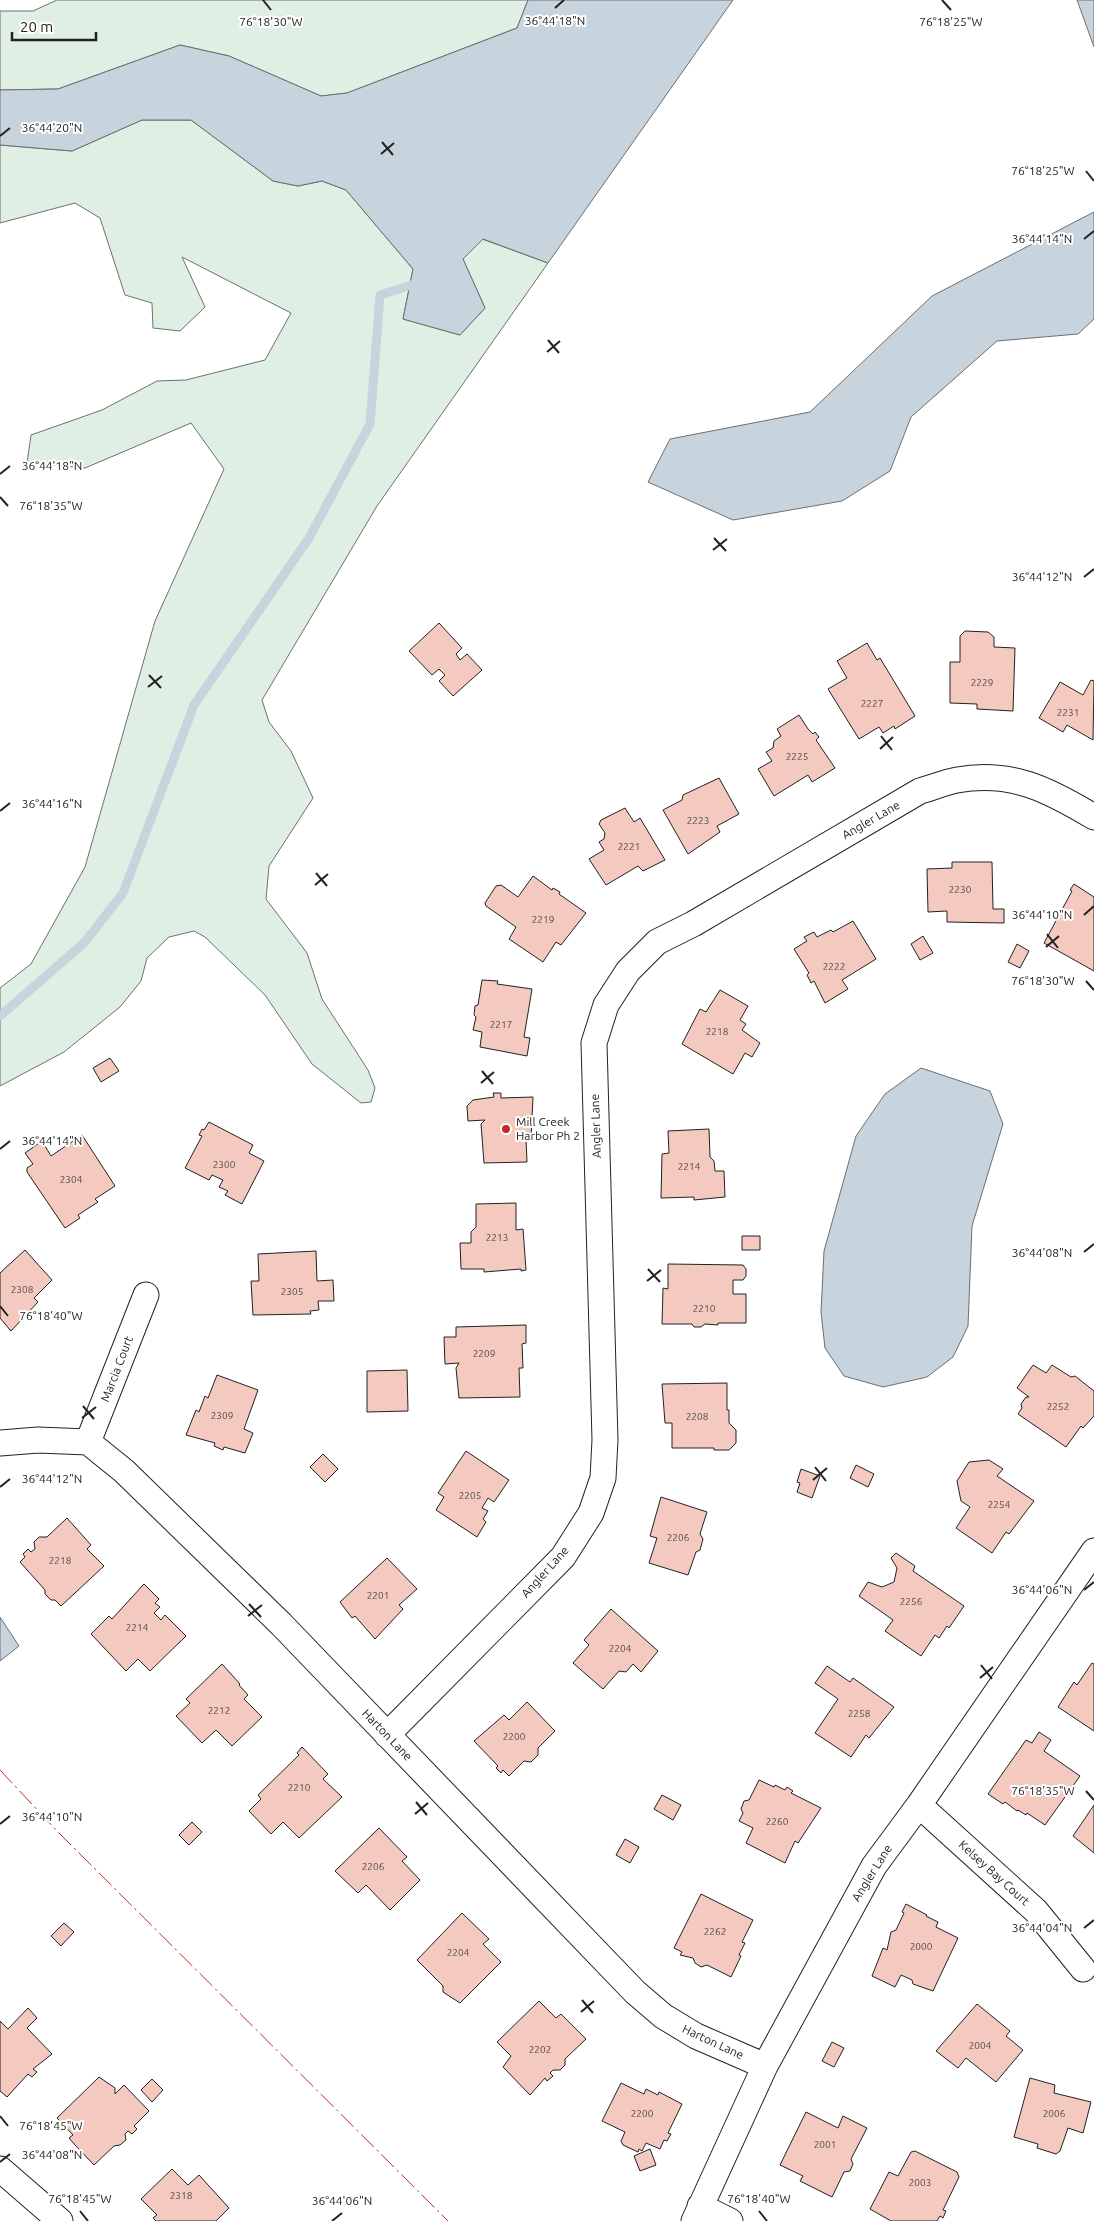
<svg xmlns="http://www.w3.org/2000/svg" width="1094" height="2221" font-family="Ubuntu,sans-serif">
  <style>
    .green { fill: #e0efe3; stroke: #6f6f6f }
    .water { fill: #c7d3dd; stroke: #6f6f6f }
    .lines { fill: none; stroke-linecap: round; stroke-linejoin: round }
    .stream { stroke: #c7d3dd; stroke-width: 9 }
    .building { fill: #f3c9c0; stroke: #222 }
    .minor-casing { stroke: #222; stroke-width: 27 }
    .minor { stroke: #fff; stroke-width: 25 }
    .power { stroke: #c62828; stroke-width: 1; stroke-dasharray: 18 4 2.5 4; stroke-linecap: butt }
    .ticks { fill: none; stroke: #222; stroke-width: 2 }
    .poi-dot { fill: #c62828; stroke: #fff; stroke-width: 2 }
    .labels { text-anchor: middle; stroke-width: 4; stroke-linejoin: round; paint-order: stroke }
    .number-label { font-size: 10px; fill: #564c4a }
    .street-label { font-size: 12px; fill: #222; stroke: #fff }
    .poi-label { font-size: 12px; fill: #222; stroke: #fff; text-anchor: start }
    .ticks-label { font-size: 12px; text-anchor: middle; fill: #222; stroke: #fff; stroke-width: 4; stroke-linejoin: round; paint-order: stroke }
  </style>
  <rect width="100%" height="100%" fill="#fff"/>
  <path class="green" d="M 57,0 L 528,0 L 517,28 L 347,93 L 321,96 L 229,56 L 180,45 L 58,89 L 0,90 L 0,11 L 33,11 Z
    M 142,120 L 191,120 L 273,181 L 298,186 L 322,181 L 346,190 L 413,269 L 403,319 L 460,335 L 485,308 L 463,259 L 482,239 L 548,263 L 377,506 L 262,700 L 269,722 L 291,751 L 313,798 L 269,866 L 266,899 L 307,953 L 322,999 L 368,1070 L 375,1088 L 371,1102 L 361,1103 L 312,1064 L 265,995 L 205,937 L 194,931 L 169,937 L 147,958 L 141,981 L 120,1007 L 64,1052 L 0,1086 L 0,988 L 31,964 L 85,867 L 155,621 L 224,469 L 191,423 L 85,468 L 27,463 L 31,435 L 102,410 L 157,381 L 186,380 L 265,360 L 291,313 L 182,257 L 205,307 L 180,331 L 153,328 L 152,303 L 125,295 L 100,218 L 75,203 L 0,223 L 0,145 L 72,151 Z"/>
  <path class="water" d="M 528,0 L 733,0 L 548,263 L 483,239 L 463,259 L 485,308 L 460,335 L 403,319 L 413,269 L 346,190 L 322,181 L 298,186 L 273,181 L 191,120 L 142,120 L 72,151 L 0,145 L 0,90 L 58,89 L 180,45 L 229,56 L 321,96 L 347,93 L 517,28 Z
    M 1077,0 L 1094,0 L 1094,47 Z
    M 1094,212 L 1094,319 L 1078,334 L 997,341 L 911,417 L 890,471 L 842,501 L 733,520 L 648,482 L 670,439 L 810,412 L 932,296 Z
    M 921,1068 L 990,1091 L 1003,1124 L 972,1226 L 968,1326 L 953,1357 L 927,1377 L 883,1387 L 844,1376 L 825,1348 L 821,1312 L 824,1251 L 856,1136 L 885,1094 Z
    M 0,1617 L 19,1646 L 0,1661 Z"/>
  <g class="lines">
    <path class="stream" d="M 0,1016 L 84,943 L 123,893 L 194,705 L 309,538 L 370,424 L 380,295 L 421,282"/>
  </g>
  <path class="building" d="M 439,623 L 462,648 L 456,654 L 460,660 L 467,654 L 482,670 L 453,696 L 439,681 L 445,675 L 439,669 L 432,675 L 409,651 Z
    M 965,631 L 988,632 L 994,637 L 994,647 L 1015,648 L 1013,711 L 977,709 L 977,704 L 950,703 L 950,662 L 960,662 L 960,636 Z
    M 867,643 L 877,660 L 880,658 L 915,716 L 895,729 L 894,726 L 883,733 L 879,727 L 859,739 L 828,689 L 847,678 L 837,661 Z
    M 1091,680 L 1094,681 L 1093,740 L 1067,725 L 1063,732 L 1039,718 L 1060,682 L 1083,695 Z
    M 799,715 L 808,729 L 813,734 L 815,732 L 819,737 L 816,740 L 835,768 L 812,782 L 808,775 L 774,796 L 758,769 L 772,761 L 766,752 L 773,748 L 774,741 L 781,736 L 777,729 Z
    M 719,778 L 739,814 L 717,826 L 720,832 L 688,854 L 663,810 L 682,800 L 683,795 Z
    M 625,808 L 634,822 L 640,818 L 665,860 L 643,871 L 638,866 L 606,885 L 589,859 L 604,850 L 599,842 L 604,839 L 605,833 L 599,824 L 601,820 Z
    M 952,862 L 992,862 L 993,909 L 1004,909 L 1004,923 L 947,922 L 947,911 L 928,912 L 927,869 L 952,868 Z
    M 533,876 L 552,890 L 553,888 L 560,892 L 559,894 L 586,913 L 561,945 L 556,942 L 543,962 L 509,939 L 516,927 L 486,906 L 485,903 L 496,886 L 501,885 L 518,897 Z
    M 1074,884 L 1094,897 L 1094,971 L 1044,943 L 1072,891 L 1070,890 Z
    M 853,921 L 876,959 L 842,980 L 848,989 L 825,1003 L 814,981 L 811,983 L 807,975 L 809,973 L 794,949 L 807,941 L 804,937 L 814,932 L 817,937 L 831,930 L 833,932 Z
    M 923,936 L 933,953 L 920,960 L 911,944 Z
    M 1017,944 L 1029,951 L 1020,968 L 1008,962 Z
    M 482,980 L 498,981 L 497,984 L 532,989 L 524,1037 L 530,1038 L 527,1056 L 480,1047 L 482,1032 L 473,1030 L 476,1017 L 474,1015 L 475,1006 L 478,1005 Z
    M 720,990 L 748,1006 L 740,1020 L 746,1024 L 742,1030 L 760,1043 L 752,1057 L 745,1053 L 733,1074 L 682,1044 L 700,1009 L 706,1012 Z
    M 110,1058 L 119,1071 L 101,1082 L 93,1068 Z
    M 493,1093 L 501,1093 L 501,1098 L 533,1097 L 531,1139 L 526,1139 L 527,1162 L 484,1163 L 481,1124 L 485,1120 L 468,1121 L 467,1106 L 473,1100 L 494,1097 Z
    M 209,1122 L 253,1145 L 249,1153 L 264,1161 L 242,1204 L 225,1195 L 228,1191 L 219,1187 L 223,1180 L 212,1175 L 209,1180 L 185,1168 L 202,1136 L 199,1135 L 202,1129 L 204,1130 Z
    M 709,1129 L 710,1157 L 714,1161 L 715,1171 L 724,1171 L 725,1197 L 694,1200 L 694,1197 L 661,1198 L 662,1154 L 669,1153 L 668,1131 Z
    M 82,1135 L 115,1186 L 95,1199 L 98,1202 L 78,1215 L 80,1218 L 65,1228 L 27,1172 L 27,1168 L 33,1164 L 25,1153 L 42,1141 L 51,1156 Z
    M 516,1203 L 516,1230 L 523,1229 L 526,1270 L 521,1271 L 521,1269 L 484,1272 L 484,1269 L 461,1269 L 460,1243 L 471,1243 L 471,1232 L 476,1227 L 476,1204 Z
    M 742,1236 L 760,1236 L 760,1250 L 742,1250 Z
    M 25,1250 L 52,1280 L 34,1298 L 38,1302 L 11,1331 L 0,1318 L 0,1273 Z
    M 316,1251 L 317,1281 L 333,1280 L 334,1301 L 318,1301 L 319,1310 L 310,1311 L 311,1314 L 253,1315 L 251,1281 L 259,1281 L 258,1254 Z
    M 668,1264 L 743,1265 L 746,1269 L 746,1276 L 743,1280 L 733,1280 L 733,1294 L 746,1294 L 746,1323 L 718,1323 L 718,1325 L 705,1324 L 701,1327 L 694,1327 L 692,1324 L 662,1324 L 663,1288 L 668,1289 Z
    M 526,1325 L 526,1343 L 522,1344 L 523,1368 L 519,1368 L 520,1397 L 459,1398 L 456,1368 L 459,1363 L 445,1364 L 444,1337 L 456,1337 L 456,1327 Z
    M 1033,1365 L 1046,1373 L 1052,1365 L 1071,1377 L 1075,1376 L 1094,1391 L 1094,1416 L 1083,1428 L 1081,1426 L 1066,1447 L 1018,1414 L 1022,1408 L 1021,1404 L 1026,1397 L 1029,1397 L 1017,1388 Z
    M 407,1370 L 408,1411 L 367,1412 L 367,1371 Z
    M 217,1375 L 258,1390 L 244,1429 L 253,1433 L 245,1453 L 224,1447 L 223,1450 L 214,1446 L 215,1443 L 186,1435 L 196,1410 L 199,1412 L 205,1396 L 208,1398 Z
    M 727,1383 L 727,1410 L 729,1410 L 729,1423 L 736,1430 L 736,1443 L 729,1450 L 714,1450 L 714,1448 L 672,1448 L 672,1423 L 665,1423 L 662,1384 Z
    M 466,1451 L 509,1480 L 494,1502 L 488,1498 L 482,1508 L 488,1511 L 483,1519 L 486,1522 L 477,1537 L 436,1510 L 444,1497 L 438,1493 Z
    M 323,1454 L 338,1469 L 325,1482 L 310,1467 Z
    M 989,1460 L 1003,1469 L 997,1476 L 1034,1501 L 1009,1534 L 1006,1532 L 992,1553 L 956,1528 L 970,1507 L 961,1501 L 957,1481 L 969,1462 Z
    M 856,1465 L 874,1474 L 868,1487 L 850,1478 Z
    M 801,1469 L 820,1476 L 812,1498 L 797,1492 L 800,1483 L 797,1482 Z
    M 661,1497 L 707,1512 L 700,1534 L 703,1539 L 700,1550 L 696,1552 L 688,1575 L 649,1563 L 657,1538 L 650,1536 Z
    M 67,1518 L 91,1545 L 87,1549 L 104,1566 L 61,1606 L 55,1600 L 51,1600 L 45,1594 L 45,1590 L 20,1562 L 25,1557 L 23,1554 L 28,1549 L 31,1552 L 35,1549 L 34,1542 L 39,1537 L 47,1537 Z
    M 896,1553 L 915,1566 L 913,1571 L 964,1606 L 949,1628 L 947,1626 L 939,1638 L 935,1635 L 921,1656 L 885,1631 L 893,1620 L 859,1596 L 868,1582 L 882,1587 L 894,1582 L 897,1568 L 891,1558 Z
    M 387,1558 L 417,1589 L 399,1605 L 403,1609 L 375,1639 L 355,1616 L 352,1618 L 340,1602 Z
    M 144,1584 L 159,1599 L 155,1603 L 160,1607 L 154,1613 L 161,1620 L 165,1615 L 186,1636 L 150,1671 L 138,1659 L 126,1671 L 91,1634 L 109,1616 L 112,1619 Z
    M 611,1609 L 658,1651 L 641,1672 L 633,1664 L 626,1672 L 619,1671 L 603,1689 L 573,1663 L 589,1645 L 584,1640 Z
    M 1092,1663 L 1094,1664 L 1094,1731 L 1058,1707 L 1074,1682 L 1077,1685 Z
    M 222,1664 L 240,1684 L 239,1685 L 248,1695 L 244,1699 L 262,1717 L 232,1746 L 216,1730 L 202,1743 L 176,1716 L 190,1703 L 186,1699 Z
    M 827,1666 L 850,1682 L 853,1678 L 894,1707 L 869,1738 L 866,1735 L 851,1757 L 815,1733 L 838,1699 L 815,1683 Z
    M 527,1702 L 555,1731 L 538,1748 L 538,1755 L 531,1762 L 524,1761 L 509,1776 L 503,1770 L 501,1773 L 496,1768 L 498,1766 L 474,1741 L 504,1715 L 509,1720 Z
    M 1039,1732 L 1051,1740 L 1044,1751 L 1080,1776 L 1045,1825 L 1027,1813 L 1026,1815 L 1018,1810 L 1017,1811 L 1005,1802 L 1003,1804 L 988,1794 L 1026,1740 L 1032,1743 Z
    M 302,1747 L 328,1774 L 323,1779 L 342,1797 L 299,1838 L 283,1822 L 271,1834 L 249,1811 L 261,1799 L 258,1795 L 299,1755 L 297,1753 Z
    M 759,1780 L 774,1787 L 775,1785 L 785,1790 L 787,1787 L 793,1791 L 791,1793 L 821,1808 L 798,1843 L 795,1841 L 785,1863 L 746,1843 L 753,1828 L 739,1821 L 743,1813 L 741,1809 L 744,1801 L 749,1800 Z
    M 662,1795 L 681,1805 L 673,1820 L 654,1809 Z
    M 1094,1805 L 1094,1853 L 1073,1836 Z
    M 192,1822 L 202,1832 L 189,1845 L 179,1835 Z
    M 379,1828 L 407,1857 L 402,1861 L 420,1880 L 390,1910 L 366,1885 L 358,1893 L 335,1871 Z
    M 625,1839 L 639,1847 L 630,1863 L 616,1855 Z
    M 701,1894 L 753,1920 L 742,1942 L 745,1943 L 739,1955 L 741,1956 L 731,1977 L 707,1965 L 701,1967 L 695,1963 L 693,1958 L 680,1955 L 682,1952 L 674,1948 Z
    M 906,1904 L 927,1915 L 926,1916 L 938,1922 L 936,1927 L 958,1938 L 933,1991 L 913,1984 L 912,1980 L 901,1975 L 895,1987 L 872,1976 L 883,1948 L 887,1950 L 891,1932 L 896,1930 L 904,1913 L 902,1912 Z
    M 462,1913 L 489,1939 L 483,1944 L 501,1962 L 460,2003 L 443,1992 L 443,1986 L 417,1960 Z
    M 64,1923 L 74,1932 L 61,1946 L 51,1936 Z
    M 539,2001 L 556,2018 L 561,2014 L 586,2039 L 565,2059 L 565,2065 L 560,2070 L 553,2070 L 550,2073 L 553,2076 L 547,2081 L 545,2078 L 530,2095 L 503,2067 L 511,2056 L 497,2042 Z
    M 977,2004 L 1010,2031 L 1006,2036 L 1023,2050 L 996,2082 L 966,2058 L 958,2068 L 936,2051 Z
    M 28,2008 L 37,2018 L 27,2028 L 52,2054 L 33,2069 L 37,2072 L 32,2077 L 28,2074 L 7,2097 L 0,2091 L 0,2021 L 8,2029 Z
    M 832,2042 L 844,2048 L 834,2067 L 822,2061 Z
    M 99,2077 L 115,2088 L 115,2094 L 124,2085 L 149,2111 L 134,2126 L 137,2129 L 132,2134 L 128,2131 L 125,2134 L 126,2140 L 120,2145 L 114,2146 L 94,2165 L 75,2145 L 69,2138 L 73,2135 L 57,2118 Z
    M 1030,2078 L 1055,2085 L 1054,2093 L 1091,2102 L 1083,2133 L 1068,2128 L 1060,2151 L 1056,2154 L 1037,2148 L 1038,2144 L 1014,2137 Z
    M 152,2079 L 163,2090 L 152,2102 L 141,2090 Z
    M 621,2083 L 644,2094 L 646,2089 L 658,2095 L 659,2092 L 682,2104 L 668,2133 L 671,2134 L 667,2141 L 664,2140 L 660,2149 L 646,2143 L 642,2151 L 639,2149 L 638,2152 L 623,2145 L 621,2141 L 625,2132 L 602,2121 Z
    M 806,2112 L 838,2128 L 843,2116 L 867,2128 L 851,2159 L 853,2164 L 850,2171 L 844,2172 L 832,2197 L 800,2181 L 803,2176 L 780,2165 Z
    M 650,2149 L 656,2165 L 640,2171 L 634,2156 Z
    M 915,2151 L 957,2172 L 959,2177 L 943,2210 L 946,2211 L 943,2218 L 940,2216 L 937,2221 L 891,2221 L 870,2209 L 889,2172 L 898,2176 L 911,2152 Z
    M 172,2169 L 188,2185 L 199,2175 L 229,2208 L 216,2221 L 156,2221 L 153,2218 L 157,2215 L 141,2199 Z"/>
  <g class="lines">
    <defs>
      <path id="minor" d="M 88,1442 L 146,1295
        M 0,1443 L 38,1440 L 88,1442 L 124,1471 L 281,1624 L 635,1992 L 663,2016 L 696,2036 L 765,2066
        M 387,1735 L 563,1557 L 591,1513 L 603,1478 L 605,1440 L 594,1043 L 606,1005 L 628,971 L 657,942 L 693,924 L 920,791 C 932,788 945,782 957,780 C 1011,770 1049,790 1094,817
        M 919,1805 L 1036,1911 L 1083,1969
        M 0,2169 L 60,2221
        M 700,2206 L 730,2221
        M 694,2221 L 765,2066 L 874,1866 L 919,1805 L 1094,1551"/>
    </defs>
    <use href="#minor" class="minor-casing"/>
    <use href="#minor" class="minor"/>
    <path class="power" d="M 0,1770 L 57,1831 L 448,2221"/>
  </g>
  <path class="ticks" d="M 263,0 L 271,10M 942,0 L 951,10M 555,8 L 564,0M 0,136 L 10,128M 382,142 L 393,155M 381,154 L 394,143M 1086,171 L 1094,181M 1084,239 L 1094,231M 548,340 L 559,353M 547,352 L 560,341M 0,474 L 10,466M 0,497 L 8,506M 714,538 L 726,551M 713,550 L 727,539M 1084,577 L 1094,569M 149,675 L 161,688M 148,687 L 162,676M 881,736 L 892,750M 880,749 L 893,737M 0,811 L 10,803M 316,873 L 327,886M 315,885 L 328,874M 1084,915 L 1094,906M 1047,934 L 1058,948M 1046,947 L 1059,936M 1086,981 L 1094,990M 482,1071 L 493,1084M 481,1083 L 494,1072M 0,1149 L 10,1141M 1084,1252 L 1094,1244M 648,1269 L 660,1282M 647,1281 L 661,1270M 0,1306 L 8,1316M 83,1406 L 94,1419M 82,1418 L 96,1407M 815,1467 L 826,1481M 813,1480 L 827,1468M 0,1487 L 10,1479M 1084,1590 L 1094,1582M 249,1604 L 261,1617M 248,1616 L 262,1605M 981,1665 L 992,1679M 980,1678 L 993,1667M 1086,1791 L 1094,1800M 416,1802 L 427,1815M 415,1814 L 428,1803M 0,1824 L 10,1816M 1084,1928 L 1094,1920M 582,2000 L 593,2013M 581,2012 L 594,2001M 0,2116 L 8,2126M 0,2162 L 10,2154M 80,2211 L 88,2221M 759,2211 L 767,2221M 332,2221 L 342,2213"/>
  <circle class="poi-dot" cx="506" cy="1129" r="5"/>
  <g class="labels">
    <g class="number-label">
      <text x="982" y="686">2229</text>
      <text x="872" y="707">2227</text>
      <text x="1068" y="716">2231</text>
      <text x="797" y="760">2225</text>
      <text x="698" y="824">2223</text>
      <text x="629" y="850">2221</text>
      <text x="960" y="893">2230</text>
      <text x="543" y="923">2219</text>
      <text x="834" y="970">2222</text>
      <text x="501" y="1028">2217</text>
      <text x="717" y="1035">2218</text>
      <text x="224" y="1168">2300</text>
      <text x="689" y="1170">2214</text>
      <text x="71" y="1183">2304</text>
      <text x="497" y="1241">2213</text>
      <text x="22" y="1293">2308</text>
      <text x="292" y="1295">2305</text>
      <text x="704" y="1312">2210</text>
      <text x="484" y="1357">2209</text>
      <text x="1058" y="1410">2252</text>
      <text x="222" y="1419">2309</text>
      <text x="697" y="1420">2208</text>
      <text x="470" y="1499">2205</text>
      <text x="999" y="1508">2254</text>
      <text x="678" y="1541">2206</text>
      <text x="60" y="1564">2218</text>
      <text x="378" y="1599">2201</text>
      <text x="911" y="1605">2256</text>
      <text x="137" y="1631">2214</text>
      <text x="620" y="1652">2204</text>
      <text x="219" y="1714">2212</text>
      <text x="859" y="1717">2258</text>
      <text x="514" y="1740">2200</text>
      <text x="299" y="1791">2210</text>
      <text x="777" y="1825">2260</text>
      <text x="373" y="1870">2206</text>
      <text x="715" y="1935">2262</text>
      <text x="921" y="1950">2000</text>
      <text x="458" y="1956">2204</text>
      <text x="980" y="2049">2004</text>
      <text x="540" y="2053">2202</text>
      <text x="642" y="2117">2200</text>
      <text x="1054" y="2117">2006</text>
      <text x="825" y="2148">2001</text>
      <text x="920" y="2186">2003</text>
      <text x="181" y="2199">2318</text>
    </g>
    <g class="street-label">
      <text transform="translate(871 820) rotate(-30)" y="4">Angler Lane</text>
      <text transform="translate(596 1126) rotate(-92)" y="4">Angler Lane</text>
      <text transform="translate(117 1369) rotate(-69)" y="4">Marcia Court</text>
      <text transform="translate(545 1572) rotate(-48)" y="4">Angler Lane</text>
      <text transform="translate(387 1735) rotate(46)" y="4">Harton Lane</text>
      <text transform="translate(872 1873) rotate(-58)" y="4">Angler Lane</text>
      <text transform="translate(994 1873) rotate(42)" y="4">Kelsey Bay Court</text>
      <text transform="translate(713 2042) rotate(25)" y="4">Harton Lane</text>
    </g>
    <g class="poi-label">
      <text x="516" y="1126">Mill Creek<tspan x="516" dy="14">Harbor Ph 2</tspan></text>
    </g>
  </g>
  <g class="ticks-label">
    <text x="555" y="25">36°44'18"N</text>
    <text x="271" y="26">76°18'30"W</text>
    <text x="951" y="26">76°18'25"W</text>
    <text x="52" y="132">36°44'20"N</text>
    <text x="1043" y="175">76°18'25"W</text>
    <text x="1042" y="243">36°44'14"N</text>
    <text x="52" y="470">36°44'18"N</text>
    <text x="51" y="510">76°18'35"W</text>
    <text x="1042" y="581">36°44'12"N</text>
    <text x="52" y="808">36°44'16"N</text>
    <text x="1042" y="919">36°44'10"N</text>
    <text x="1043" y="985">76°18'30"W</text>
    <text x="52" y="1145">36°44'14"N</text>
    <text x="1042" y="1257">36°44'08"N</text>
    <text x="51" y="1320">76°18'40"W</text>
    <text x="52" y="1483">36°44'12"N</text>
    <text x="1042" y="1594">36°44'06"N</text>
    <text x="1043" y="1795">76°18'35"W</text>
    <text x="52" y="1821">36°44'10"N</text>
    <text x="1042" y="1932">36°44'04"N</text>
    <text x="51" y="2130">76°18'45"W</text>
    <text x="52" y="2159">36°44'08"N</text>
    <text x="80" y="2203">76°18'45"W</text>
    <text x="759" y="2203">76°18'40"W</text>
    <text x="342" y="2205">36°44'06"N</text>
  </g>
  <path d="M12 32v8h84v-8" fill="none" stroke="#222222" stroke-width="2.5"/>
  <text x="20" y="32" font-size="15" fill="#222222" stroke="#ffffff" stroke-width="4" paint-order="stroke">20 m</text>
</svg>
